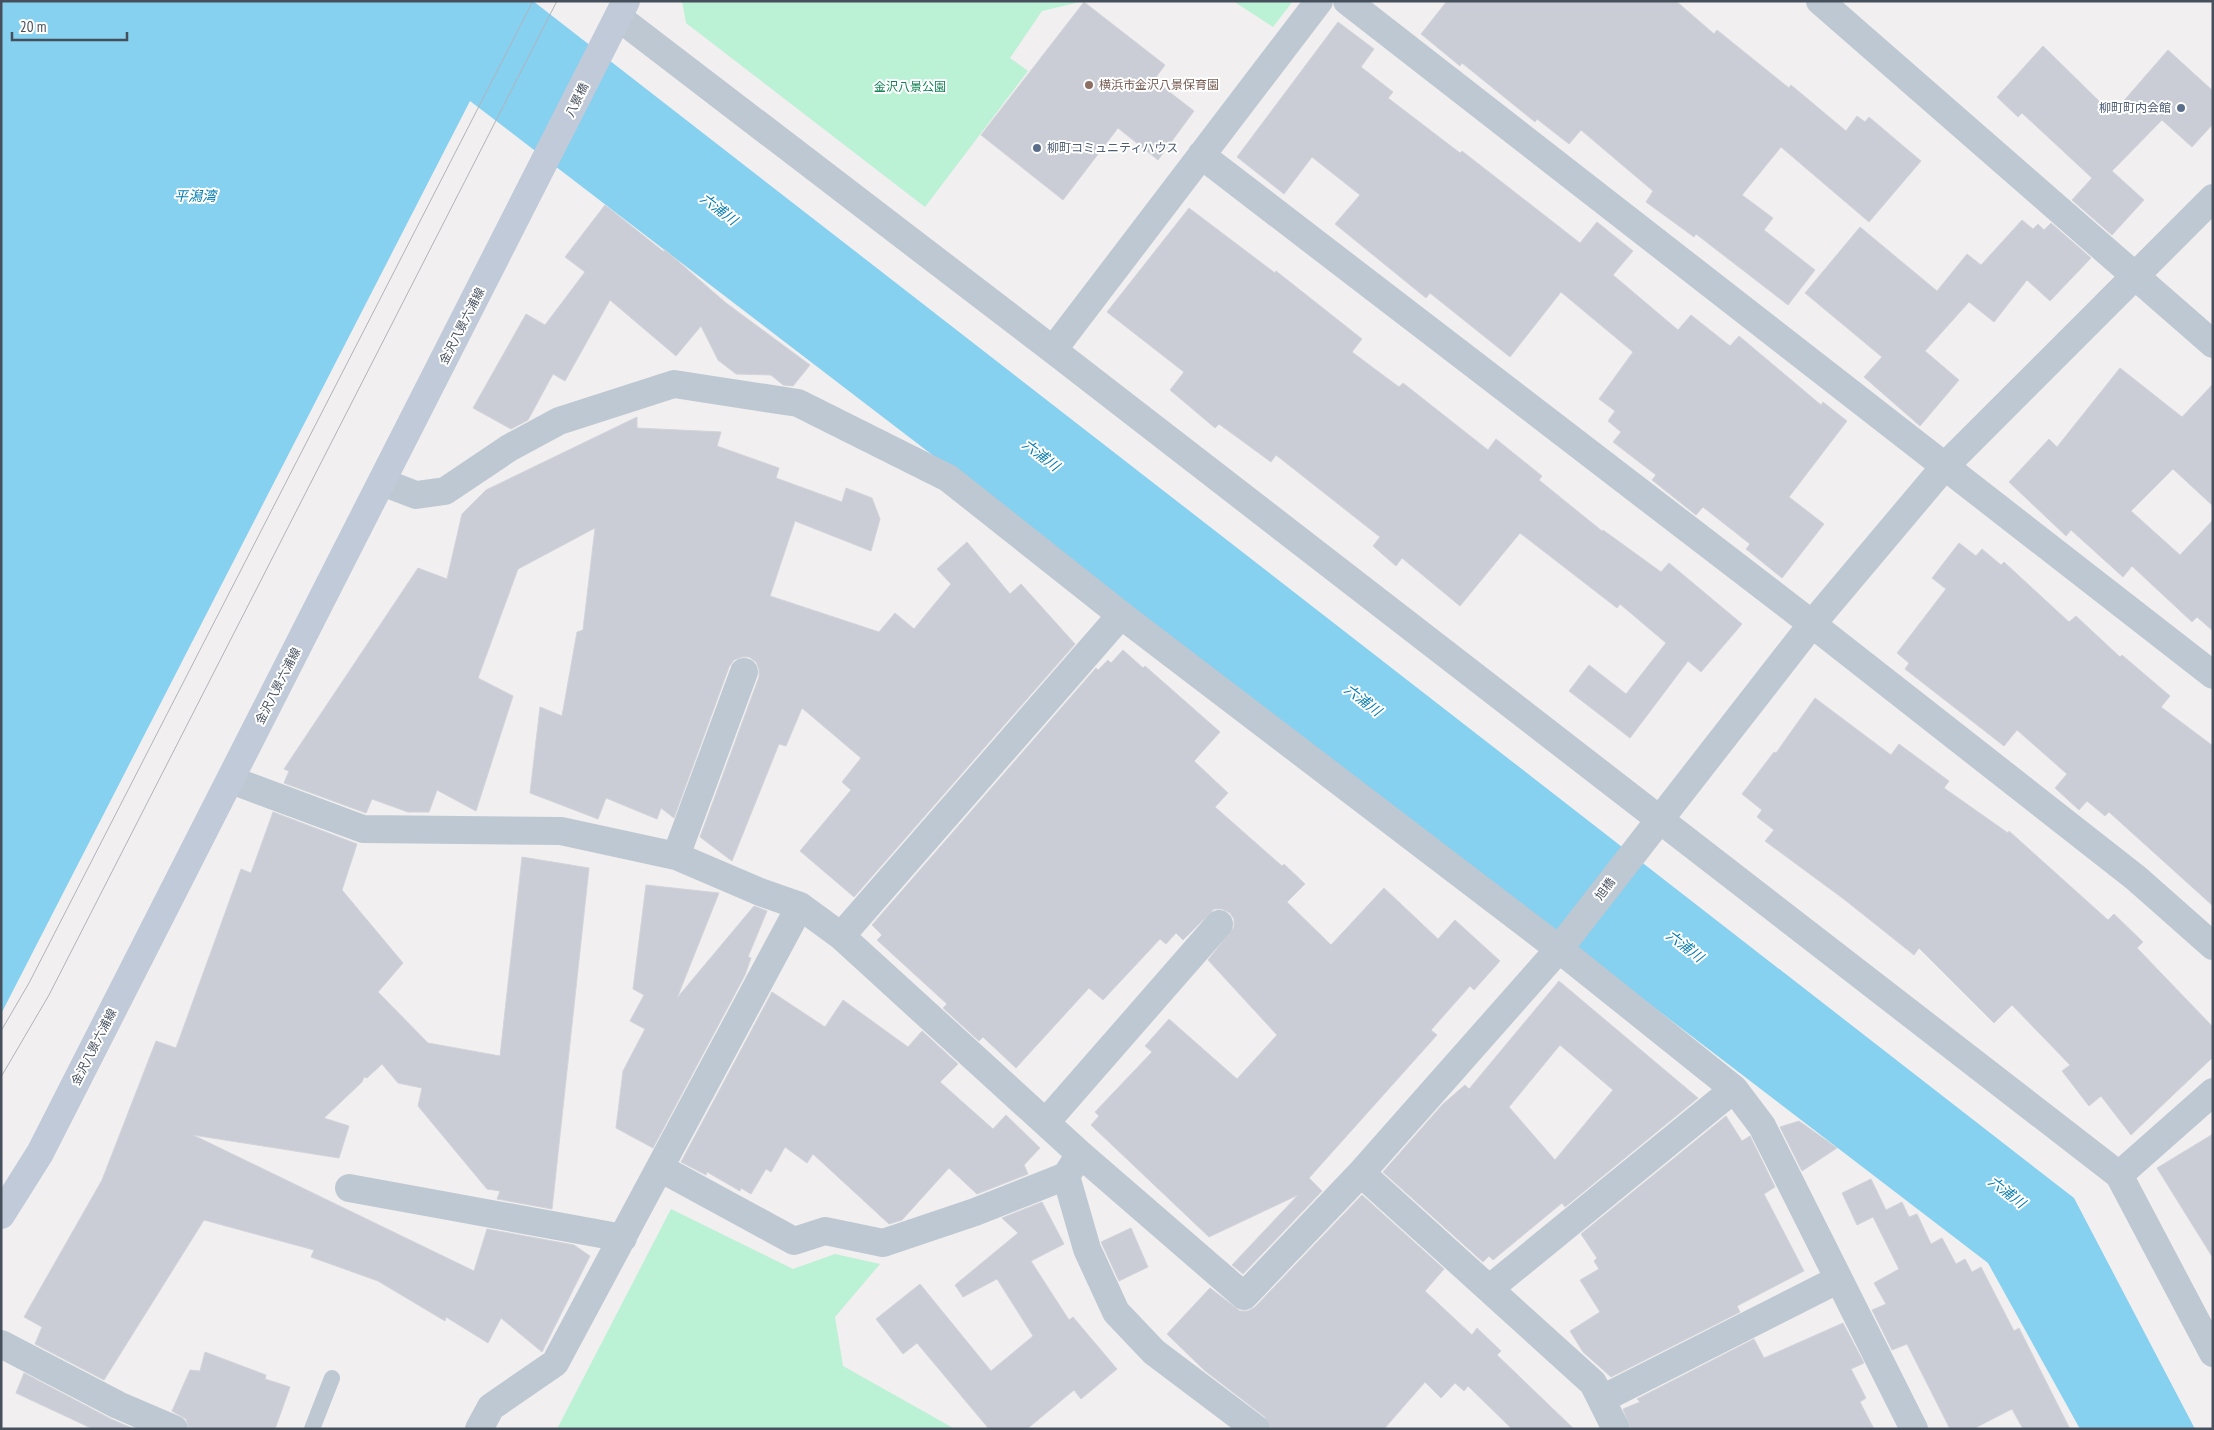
<svg xmlns="http://www.w3.org/2000/svg" width="2214" height="1430" font-family="'PT Sans Narrow','Noto Sans JP',sans-serif">
  <style>
    .green { fill: #bbf1d5 }
    .water { fill: #86d0f0 }
    .building { fill: #cacdd5; stroke: #d2d4db; fill-rule: evenodd }
    .lines { fill: none; stroke-linecap: round; stroke-linejoin: round }
    .lane { stroke: #bec8d2; stroke-width: 16 }
    .street { stroke: #bec8d2; stroke-width: 28 }
    .secondary { stroke: #c0cad9; stroke-width: 28 }
    .tram { stroke: #b1b3ba; stroke-width: 1 }
    .education-dot { fill: #8d6e63; stroke: #fff; stroke-width: 2 }
    .service-dot { fill: #5c6f8a; stroke: #fff; stroke-width: 2 }
    .labels { text-anchor: middle; stroke-width: 4; stroke-linejoin: round; paint-order: stroke }
    .education-label { font-size: 12px; fill: #785e54; stroke: #fff; text-anchor: start }
    .park-label { font-size: 12px; fill: #128355; stroke: #fff }
    .street-label { font-size: 12px; fill: #46505d; stroke: #fff }
    .service-label { font-size: 12px; fill: #4e5e75; stroke: #fff; text-anchor: end }
    .water-label { font-size: 14px; font-style: italic; fill: #057db1; stroke: #fff }
  </style>
  <rect width="100%" height="100%" fill="#f1efef"/>
  <path class="green" d="M 682,1 L 1084,1 L 1042,11 L 1010,58 L 1028,71 L 925,207 L 686,23 Z
    M 1233,1 L 1293,1 L 1273,27 Z
    M 671,1209 L 793,1269 L 835,1254 L 880,1264 L 835,1317 L 843,1366 L 955,1429 L 557,1429 Z"/>
  <path class="water" d="M 1,1 L 533,1 L 2074,1198 L 2195,1429 L 2080,1429 L 1988,1263 L 470,101 L 1,1014 Z"/>
  <path class="building" d="M 1447,1 L 1676,1 L 1714,34 L 1717,30 L 1789,88 L 1791,85 L 1846,131 L 1857,116 L 1865,122 L 1869,117 L 1921,161 L 1869,222 L 1781,147 L 1742,195 L 1773,218 L 1764,230 L 1815,270 L 1788,305 L 1696,234 L 1694,237 L 1646,202 L 1653,191 L 1581,130 L 1569,144 L 1537,119 L 1535,122 L 1462,63 L 1460,66 L 1421,34 Z
    M 1084,2 L 1165,65 L 1154,80 L 1194,111 L 1158,160 L 1118,128 L 1063,200 L 981,135 Z
    M 1338,22 L 1374,49 L 1361,67 L 1393,92 L 1388,98 L 1460,153 L 1462,151 L 1580,243 L 1597,222 L 1633,251 L 1613,275 L 1678,330 L 1691,315 L 1730,346 L 1739,336 L 1821,405 L 1823,402 L 1847,421 L 1789,497 L 1824,524 L 1782,578 L 1746,549 L 1750,544 L 1703,507 L 1696,515 L 1652,480 L 1656,475 L 1613,442 L 1621,432 L 1608,421 L 1615,411 L 1599,399 L 1633,352 L 1561,292 L 1510,357 L 1430,293 L 1426,298 L 1335,224 L 1360,195 L 1312,157 L 1284,194 L 1237,157 Z
    M 2043,46 L 2105,107 L 2107,105 L 2114,112 L 2168,50 L 2213,91 L 2213,124 L 2192,147 L 2162,120 L 2112,171 L 2144,200 L 2112,235 L 2072,200 L 2092,178 L 2022,113 L 2018,117 L 1997,97 Z
    M 605,205 L 664,252 L 664,249 L 726,303 L 810,365 L 793,386 L 783,385 L 771,375 L 736,374 L 718,360 L 701,326 L 676,356 L 610,300 L 565,381 L 553,374 L 528,420 L 511,429 L 473,408 L 526,314 L 545,325 L 585,272 L 565,257 Z
    M 1189,208 L 1275,273 L 1276,271 L 1362,339 L 1352,352 L 1399,387 L 1403,383 L 1488,450 L 1496,439 L 1542,476 L 1539,480 L 1602,531 L 1603,530 L 1661,572 L 1669,563 L 1742,624 L 1701,672 L 1688,661 L 1630,738 L 1569,691 L 1589,665 L 1626,694 L 1666,643 L 1620,604 L 1617,608 L 1520,533 L 1460,606 L 1402,558 L 1396,566 L 1373,546 L 1380,537 L 1276,455 L 1271,462 L 1219,424 L 1215,428 L 1170,390 L 1184,372 L 1107,312 Z
    M 2022,220 L 2033,229 L 2038,224 L 2044,230 L 2051,223 L 2091,258 L 2050,301 L 2027,280 L 1994,322 L 1969,302 L 1925,351 L 1959,380 L 1920,426 L 1864,377 L 1882,357 L 1805,293 L 1860,227 L 1937,291 L 1967,254 L 1981,265 Z
    M 2120,368 L 2182,417 L 2213,384 L 2213,506 L 2173,469 L 2131,511 L 2180,555 L 2213,520 L 2213,631 L 2197,617 L 2192,622 L 2132,566 L 2123,577 L 2071,530 L 2066,536 L 2009,482 L 2049,439 L 2057,447 Z
    M 637,417 L 637,428 L 721,432 L 717,446 L 779,468 L 776,478 L 842,502 L 846,488 L 872,498 L 880,519 L 871,551 L 795,521 L 770,596 L 879,632 L 895,613 L 914,629 L 951,584 L 937,569 L 967,542 L 1010,594 L 1021,584 L 1075,644 L 854,897 L 800,851 L 851,790 L 842,782 L 861,758 L 802,708 L 786,746 L 779,744 L 732,861 L 700,837 L 759,677 L 759,670 L 756,662 L 749,657 L 742,657 L 734,660 L 729,667 L 674,818 L 661,808 L 657,819 L 606,798 L 598,819 L 530,793 L 540,707 L 562,716 L 577,632 L 583,630 L 595,528 L 518,569 L 478,678 L 513,696 L 476,811 L 437,790 L 429,812 L 408,812 L 372,799 L 366,813 L 284,783 L 289,771 L 284,769 L 418,568 L 447,579 L 462,514 L 486,490 Z
    M 1959,543 L 1976,556 L 1982,549 L 2001,565 L 2004,562 L 2069,622 L 2076,616 L 2120,657 L 2122,655 L 2170,696 L 2161,707 L 2213,746 L 2213,906 L 2109,812 L 2105,816 L 2087,801 L 2079,810 L 2055,788 L 2067,774 L 2017,730 L 2004,746 L 1905,669 L 1909,663 L 1897,653 L 1946,589 L 1932,578 Z
    M 1123,650 L 1143,668 L 1145,666 L 1220,732 L 1194,761 L 1228,793 L 1215,807 L 1282,866 L 1284,864 L 1305,884 L 1287,902 L 1331,945 L 1384,888 L 1438,939 L 1455,920 L 1500,961 L 1474,990 L 1470,986 L 1431,1030 L 1437,1035 L 1309,1178 L 1322,1191 L 1243,1274 L 1232,1265 L 1298,1195 L 1209,1237 L 1091,1125 L 1099,1116 L 1095,1112 L 1152,1052 L 1145,1046 L 1169,1019 L 1237,1079 L 1277,1035 L 1208,960 L 1234,927 L 1234,919 L 1230,913 L 1222,909 L 1214,909 L 1183,940 L 1176,933 L 1166,944 L 1160,939 L 1103,1000 L 1089,988 L 1016,1068 L 983,1037 L 979,1041 L 943,1008 L 947,1004 L 877,940 L 882,935 L 872,925 L 1096,668 L 1098,670 L 1108,660 L 1111,663 Z
    M 1815,698 L 1891,755 L 1899,744 L 1949,781 L 1944,788 L 2008,833 L 2009,831 L 2108,920 L 2114,914 L 2143,942 L 2137,948 L 2213,1027 L 2213,1057 L 2131,1135 L 2101,1096 L 2089,1106 L 2062,1071 L 2070,1065 L 2012,1005 L 1994,1023 L 1919,948 L 1914,955 L 1845,900 L 1765,841 L 1774,830 L 1757,817 L 1762,810 L 1742,794 L 1774,752 L 1776,753 Z
    M 273,812 L 357,844 L 342,890 L 403,963 L 378,992 L 428,1043 L 500,1056 L 522,857 L 589,868 L 552,1209 L 497,1199 L 500,1191 L 487,1189 L 418,1106 L 422,1088 L 398,1083 L 382,1064 L 367,1078 L 364,1077 L 362,1082 L 324,1118 L 349,1126 L 339,1158 L 193,1135 L 474,1271 L 487,1229 L 574,1245 L 590,1256 L 542,1352 L 501,1318 L 488,1343 L 446,1317 L 445,1321 L 378,1281 L 311,1257 L 314,1250 L 204,1220 L 104,1380 L 35,1344 L 42,1327 L 24,1317 L 102,1180 L 156,1041 L 176,1048 L 241,869 L 251,873 Z
    M 646,885 L 719,893 L 677,998 L 754,906 L 767,911 L 748,957 L 751,958 L 745,975 L 653,1148 L 616,1128 L 623,1071 L 645,1029 L 630,1021 L 644,995 L 633,989 Z
    M 1559,981 L 1698,1098 L 1565,1207 L 1562,1203 L 1493,1260 L 1489,1256 L 1483,1262 L 1383,1172 L 1443,1104 L 1465,1085 L 1469,1089 ZM 1560,1045 L 1613,1090 L 1555,1160 L 1509,1107 Z
    M 772,992 L 825,1027 L 843,1000 L 908,1047 L 922,1031 L 958,1064 L 940,1082 L 993,1129 L 1006,1115 L 1040,1148 L 1024,1165 L 1028,1174 L 977,1194 L 949,1168 L 902,1220 L 889,1224 L 813,1154 L 807,1163 L 785,1147 L 771,1172 L 766,1169 L 751,1194 L 741,1188 L 740,1191 L 707,1172 L 706,1175 L 681,1162 Z
    M 1726,1116 L 1742,1141 L 1750,1136 L 1775,1187 L 1764,1194 L 1804,1271 L 1737,1306 L 1740,1312 L 1611,1377 L 1583,1352 L 1570,1331 L 1600,1312 L 1580,1280 L 1599,1269 L 1594,1261 L 1597,1258 L 1581,1234 Z
    M 1799,1121 L 1837,1148 L 1802,1171 L 1780,1127 Z
    M 2213,1134 L 2213,1258 L 2157,1168 Z
    M 1871,1179 L 1886,1210 L 1902,1202 L 1909,1217 L 1917,1214 L 1931,1244 L 1942,1238 L 1956,1264 L 1965,1259 L 1972,1272 L 1981,1267 L 2014,1331 L 2019,1328 L 2070,1429 L 2023,1429 L 2012,1409 L 1973,1429 L 1950,1429 L 1907,1344 L 1892,1350 L 1872,1310 L 1886,1304 L 1874,1283 L 1899,1269 L 1873,1217 L 1857,1225 L 1842,1193 Z
    M 1362,1195 L 1444,1269 L 1425,1291 L 1472,1335 L 1477,1328 L 1501,1351 L 1497,1355 L 1574,1429 L 1512,1429 L 1468,1386 L 1464,1391 L 1455,1383 L 1441,1398 L 1425,1382 L 1384,1429 L 1271,1429 L 1265,1417 L 1204,1370 L 1167,1334 L 1210,1288 L 1240,1311 L 1248,1311 L 1255,1307 Z
    M 1042,1202 L 1064,1244 L 1031,1261 L 1069,1320 L 1073,1317 L 1117,1369 L 1081,1399 L 1074,1390 L 1027,1429 L 989,1429 L 917,1343 L 903,1354 L 876,1319 L 920,1284 L 991,1371 L 1033,1336 L 997,1279 L 963,1297 L 955,1285 L 1018,1233 L 1002,1218 Z
    M 1131,1228 L 1148,1267 L 1119,1281 L 1101,1242 Z
    M 1843,1323 L 1864,1363 L 1851,1369 L 1866,1398 L 1860,1402 L 1874,1429 L 1631,1429 L 1623,1409 L 1640,1402 L 1637,1399 L 1754,1339 L 1764,1358 Z
    M 205,1352 L 266,1375 L 265,1379 L 290,1387 L 275,1429 L 189,1429 L 186,1419 L 172,1411 L 190,1370 L 200,1371 Z
    M 24,1373 L 111,1419 L 134,1429 L 93,1429 L 16,1393 Z"/>
  <g class="lines">
    <path class="lane" d="M 312,1429 L 332,1378"/>
    <path class="street" d="M 1347,1 L 2213,675
      M 1820,1 L 2213,344
      M 618,17 L 1053,350 L 2119,1175 L 2213,1353
      M 1201,155 L 1812,624 L 2136,878 L 2213,946
      M 1053,350 L 1319,1
      M 382,482 L 416,495 L 445,491 L 509,448 L 559,421 L 674,384 L 798,403 L 948,478 L 1121,615 L 1559,949 L 1734,1089 L 1762,1126 L 1914,1429
      M 231,780 L 363,829 L 561,831 L 676,856 L 760,892 L 800,906 L 555,1363 L 491,1407 L 479,1429
      M 676,856 L 744,672
      M 800,906 L 841,936 L 1080,1154 L 1244,1296 L 1361,1173 L 1559,949 L 1812,624 L 1945,466 L 2213,198
      M 841,936 L 1121,615
      M 1046,1122 L 1219,924
      M 660,1168 L 794,1241 L 825,1231 L 883,1243 L 975,1212 L 1066,1176 L 1080,1154
      M 1361,1173 L 1593,1383 L 1616,1429
      M 2119,1175 L 2213,1092
      M 1066,1176 L 1087,1249 L 1116,1312 L 1154,1352 L 1256,1429
      M 349,1188 L 623,1238
      M 1489,1289 L 1734,1089
      M 1,1344 L 118,1405 L 174,1429
      M 1602,1399 L 1837,1280"/>
    <path class="secondary" d="M 1,1215 L 40,1153 L 626,1"/>
    <path class="tram" d="M 1,1031 L 29,983 L 533,1
      M 1,1077 L 49,995 L 557,1"/>
  </g>
  <circle class="education-dot" cx="1089" cy="85" r="5"/>
  <g class="service-dot">
    <circle cx="2181" cy="108" r="5"/>
    <circle cx="1037" cy="148" r="5"/>
  </g>
  <g class="labels">
    <g class="education-label">
      <text x="1099" y="89">横浜市金沢八景保育園</text>
    </g>
    <g class="park-label">
      <text x="910" y="91">金沢八景公園</text>
    </g>
    <g class="street-label">
      <text transform="translate(577 100) rotate(-64)" y="4">八景橋</text>
      <text transform="translate(462 326) rotate(-63)" y="4">金沢八景六浦線</text>
      <text transform="translate(278 686) rotate(-63)" y="4">金沢八景六浦線</text>
      <text transform="translate(1605 889) rotate(-53)" y="4">旭橋</text>
      <text transform="translate(94 1047) rotate(-63)" y="4">金沢八景六浦線</text>
    </g>
    <g class="service-label">
      <text x="2171" y="112">柳町町内会館</text>
      <text x="1047" y="152" text-anchor="start">柳町コミュニティハウス</text>
    </g>
    <g class="water-label">
      <text x="195" y="201">平潟湾</text>
      <text transform="translate(719 209) rotate(37)" y="5">六浦川</text>
      <text transform="translate(1041 455) rotate(37)" y="5">六浦川</text>
      <text transform="translate(1363 700) rotate(37)" y="5">六浦川</text>
      <text transform="translate(1685 946) rotate(37)" y="5">六浦川</text>
      <text transform="translate(2007 1192) rotate(37)" y="5">六浦川</text>
    </g>
  </g>
  <rect width="2214" height="1430" fill="none" stroke="#46505d" stroke-width="5"/>
  <path d="M12 32v8h115v-8" fill="none" stroke="#46505d" stroke-width="2.5"/>
  <text x="20" y="32" font-size="15" fill="#46505d" stroke="#ffffff" stroke-width="4" paint-order="stroke">20 m</text>
</svg>
